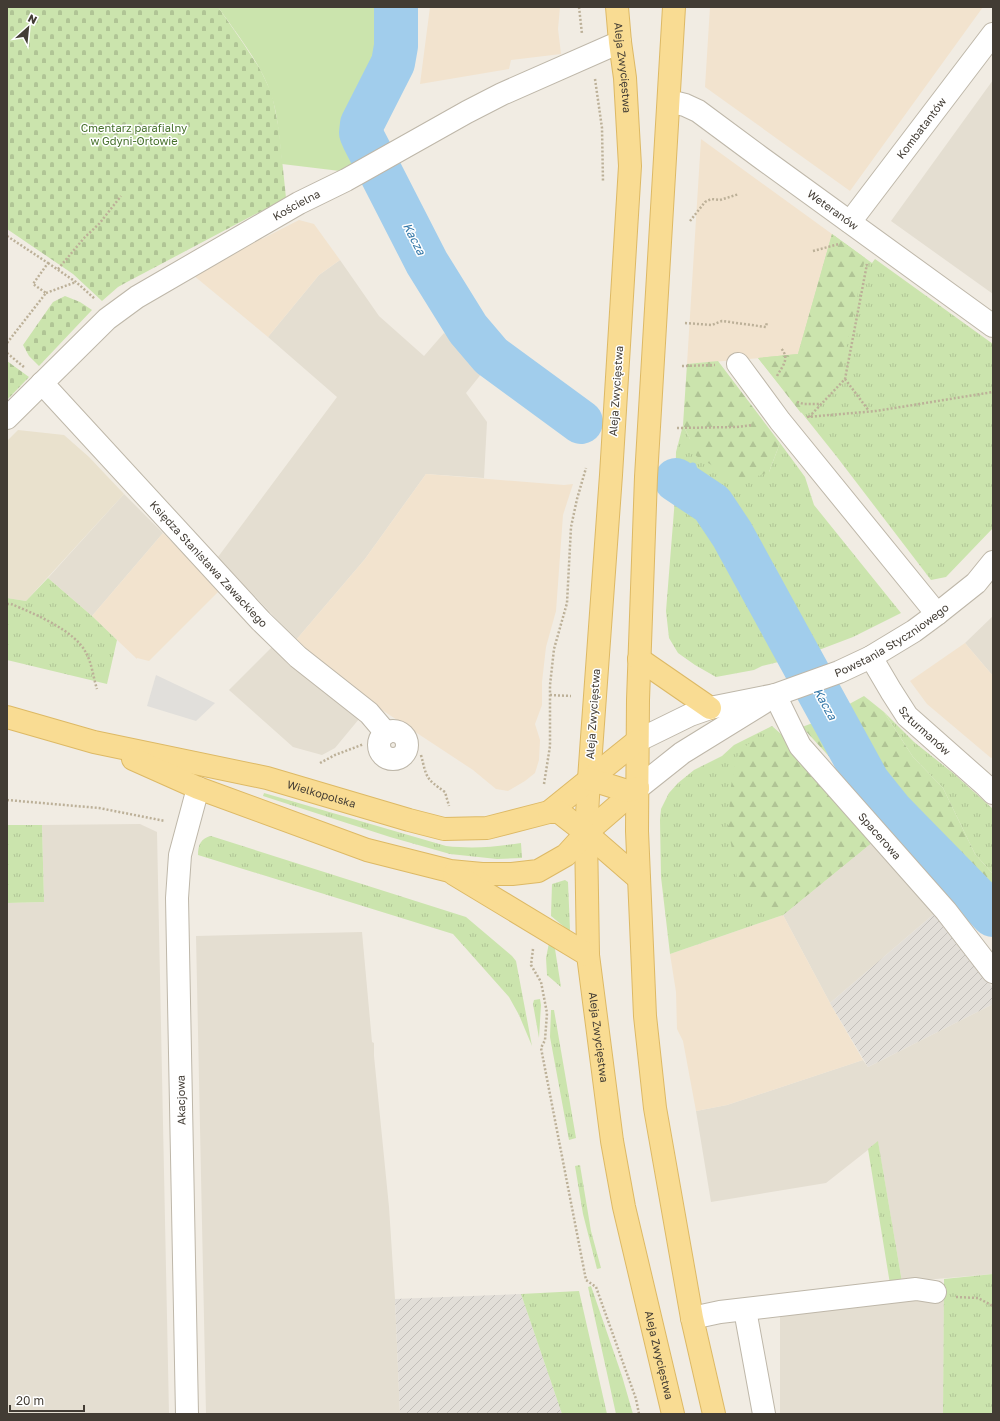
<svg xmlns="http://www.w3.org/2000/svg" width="1000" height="1421" font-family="'Golos Text',sans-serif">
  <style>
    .residential { fill: #e4ded1 }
    .commercial { fill: #f2e3ce }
    .industrial { fill: url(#industrial-furrows) }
    .education { fill: #e9e1cd }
    .grass { fill: url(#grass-tufts) }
    .forest { fill: url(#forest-firs) }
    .cemetery { fill: url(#cemetery-stones) }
    .garden { fill: #cbe4ad }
    .parking { fill: #e1dfdb }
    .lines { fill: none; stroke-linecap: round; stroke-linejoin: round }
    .stream { stroke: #a1cdec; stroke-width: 7 }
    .river { stroke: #a1cdec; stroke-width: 44 }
    .minor-casing { stroke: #beb7a9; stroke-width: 24 }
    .major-casing { stroke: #ddb965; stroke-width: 24 }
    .path { stroke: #bcb098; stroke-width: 2.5; stroke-dasharray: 2 2; stroke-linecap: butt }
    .minor { stroke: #fff; stroke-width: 22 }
    .major { stroke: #f9dc93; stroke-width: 22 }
    .labels { text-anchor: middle; stroke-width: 3; stroke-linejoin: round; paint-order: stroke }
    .street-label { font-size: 11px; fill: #423c34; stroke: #fff }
    .park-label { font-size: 11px; fill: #45702a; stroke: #fff }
    .water-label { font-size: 12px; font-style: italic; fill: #3377a8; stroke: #fff }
  </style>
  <defs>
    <pattern id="industrial-furrows" width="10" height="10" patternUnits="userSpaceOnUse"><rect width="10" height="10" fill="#e2ded8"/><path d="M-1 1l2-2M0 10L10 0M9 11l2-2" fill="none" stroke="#c3bfba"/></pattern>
    <pattern id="grass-tufts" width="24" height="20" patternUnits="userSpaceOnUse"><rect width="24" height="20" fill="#cbe4ad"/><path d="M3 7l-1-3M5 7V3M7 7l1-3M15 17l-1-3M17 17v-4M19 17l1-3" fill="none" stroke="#b0c495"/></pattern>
    <pattern id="forest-firs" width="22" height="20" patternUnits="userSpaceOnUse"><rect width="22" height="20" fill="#cbe4ad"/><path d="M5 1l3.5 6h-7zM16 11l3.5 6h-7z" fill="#b0c495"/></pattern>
    <pattern id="cemetery-stones" width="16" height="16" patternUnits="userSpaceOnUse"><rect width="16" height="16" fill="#cbe4ad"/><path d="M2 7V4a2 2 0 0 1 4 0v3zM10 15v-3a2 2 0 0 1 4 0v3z" fill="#b0c495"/></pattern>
  </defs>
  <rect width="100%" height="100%" fill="#f1ece3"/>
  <path class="residential" d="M 993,80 L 993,294 L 891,221 Z
    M 340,260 L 379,316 L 424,356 L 444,333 L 486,368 L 466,393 L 487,422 L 484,478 L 426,474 L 365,559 L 296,640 L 218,557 L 337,397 L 268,337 L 319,275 Z
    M 124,494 L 163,533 L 92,616 L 48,578 Z
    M 993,616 L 993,676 L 965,643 Z
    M 274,645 L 359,719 L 335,748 L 322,755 L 293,747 L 229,690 Z
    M 140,824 L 157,832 L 169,1414 L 7,1414 L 7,903 L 44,902 L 42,825 Z
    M 875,840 L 935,913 L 830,1003 L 783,915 Z
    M 362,932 L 372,1042 L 374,1043 L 374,1056 L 389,1207 L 395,1299 L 400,1414 L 206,1414 L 196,936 Z
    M 993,1004 L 993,1274 L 902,1282 L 878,1142 L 826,1183 L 711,1202 L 696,1111 L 727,1105 L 863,1060 L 868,1067 Z
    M 944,1293 L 943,1414 L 780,1414 L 780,1310 Z"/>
  <path class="commercial" d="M 430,7 L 560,7 L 558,29 L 561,54 L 511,60 L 509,69 L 420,84 Z
    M 710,7 L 983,7 L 850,191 L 705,87 Z
    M 701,139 L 832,234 L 798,355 L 687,364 Z
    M 299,220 L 314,224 L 340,260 L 319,275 L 268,337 L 193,275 L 259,233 L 262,239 Z
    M 426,474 L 564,485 L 573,484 L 563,515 L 556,611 L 546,647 L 542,682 L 542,705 L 535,724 L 540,740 L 539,760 L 535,773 L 525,781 L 508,791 L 496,789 L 473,770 L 385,712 L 336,676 L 307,651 L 296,640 L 365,559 Z
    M 163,533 L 220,590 L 149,661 L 137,658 L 137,659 L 92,616 Z
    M 965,643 L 993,676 L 993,757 L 991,758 L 927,704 L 910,681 Z
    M 783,915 L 830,1003 L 863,1060 L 727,1105 L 696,1111 L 683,1041 L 677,1029 L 676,992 L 670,954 Z"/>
  <path class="industrial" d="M 935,913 L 993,988 L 993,1004 L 868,1067 L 830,1003 Z
    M 521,1294 L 562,1414 L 400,1414 L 395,1299 Z"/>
  <path class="education" d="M 18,430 L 64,435 L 89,457 L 124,494 L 26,601 L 7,598 L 7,441 Z"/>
  <path class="grass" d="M 832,234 L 872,263 L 875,259 L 993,344 L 993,528 L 946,577 L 931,580 L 837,457 L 758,358 L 798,354 Z
    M 683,425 L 690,439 L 769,472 L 780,443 L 805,477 L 814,505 L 901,613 L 853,637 L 803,656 L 762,666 L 754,670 L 716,677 L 695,665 L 678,653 L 669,638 L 666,611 L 675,498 L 676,452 Z
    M 48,578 L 92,616 L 117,640 L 107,684 L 7,660 L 7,598 L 26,601 Z
    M 884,712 L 914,742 L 953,773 L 993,809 L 993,874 L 975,854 L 943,788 L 913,757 Z
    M 772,726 L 781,734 L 875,840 L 783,915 L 670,954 L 661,877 L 660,820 L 661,809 L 669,793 L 678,783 L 694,770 L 722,756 L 734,745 Z
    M 264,793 L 446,846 C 474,849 493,847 521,843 L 522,858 L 497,859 L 450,854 L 390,837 L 263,796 Z
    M 42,825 L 44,902 L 7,903 L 7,825 Z
    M 211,836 L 466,917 L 512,956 L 516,961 L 532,1046 L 519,1015 L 509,997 L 453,934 L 198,855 C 198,845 201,838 211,836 Z
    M 565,880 L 568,882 L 570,930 L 568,930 L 551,916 L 552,884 Z
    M 549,943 L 555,949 L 561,987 L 547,975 L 546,958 Z
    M 540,999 L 541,1005 L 539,1038 L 533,1004 L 534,1000 Z
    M 551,1010 L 554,1010 L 576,1138 L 569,1140 L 550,1037 Z
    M 878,1141 L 902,1282 L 890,1284 L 868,1149 Z
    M 580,1165 L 591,1231 L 601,1268 L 597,1269 L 583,1214 L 575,1166 Z
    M 993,1274 L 993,1414 L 943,1414 L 944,1279 Z
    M 591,1286 L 622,1376 L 633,1414 L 616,1414 L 588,1287 Z
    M 579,1291 L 607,1414 L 562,1414 L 521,1294 Z"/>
  <path class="forest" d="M 832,234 L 865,258 L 841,374 L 801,413 L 758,358 L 798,354 Z
    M 718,361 L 780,443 L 769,472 L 741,482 L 696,456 L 690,439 L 683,425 L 687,364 Z
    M 864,696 L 884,712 L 913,757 L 943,788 L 975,854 L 993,874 L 993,929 L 974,905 L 884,816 L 802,727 L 818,721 Z
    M 781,735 L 875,840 L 783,915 L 762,908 L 738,883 L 728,827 L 731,786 L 736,759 L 743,748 L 754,740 Z"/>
  <path class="cemetery" d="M 7,7 L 218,7 L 243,43 L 260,69 L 272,94 L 279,130 L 286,198 L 127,282 L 118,287 L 102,301 L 73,274 L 7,229 Z
    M 65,296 L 80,302 L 92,310 L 39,366 L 29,356 L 23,345 L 53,302 Z
    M 7,361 L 29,377 L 7,400 Z"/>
  <path class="garden" d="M 218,7 L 389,7 L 392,20 L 389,63 L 374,93 L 356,117 L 353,136 L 364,157 L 340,171 L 282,164 C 280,143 278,114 271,94 C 260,62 237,34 218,7 Z"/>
  <path class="parking" d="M 156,675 L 215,703 L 196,721 L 147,706 Z"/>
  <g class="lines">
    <path class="stream" d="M 693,466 L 701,497"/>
    <path class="river" d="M 396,7 L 396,46 L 393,63 L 362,124 L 361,133 L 364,140 L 427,263 L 468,329 L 491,356 L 581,422
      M 676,480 L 712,504 L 732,534 L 868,782 L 892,812 L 993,915"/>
    <defs>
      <g id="minor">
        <path id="s1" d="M 669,101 L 685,105 L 698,111 L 760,157 L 993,326"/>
        <path id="s2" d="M 850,222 L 993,34"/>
        <path d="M 738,364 L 780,421 L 937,614"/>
        <path id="s3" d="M 42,383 L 261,621 L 298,657 L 369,713 L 386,733"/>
        <path id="s4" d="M 7,418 L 107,319 L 137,297 L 299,203 L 346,180 L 467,112 L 502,94 L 620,42"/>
        <path id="s5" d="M 871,657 L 891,691 L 907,716 L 985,785 L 993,793"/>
        <path id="s6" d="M 775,695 L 800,746 L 946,911 L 993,972"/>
        <circle cx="393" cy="745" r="14"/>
        <path id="s7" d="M 637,741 L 690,715 L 710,708 L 775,695 L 839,672 L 871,657 L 914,631 L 937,614 L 976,583 L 993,562"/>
        <path d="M 638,788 L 682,753 L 763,703"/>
        <path d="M 745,1310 L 764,1414"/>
        <path d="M 692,1318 L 720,1312 L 916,1289 L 935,1292"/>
        <path d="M 187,1414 L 177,898 L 180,855 L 198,788"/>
      </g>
      <g id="major">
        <path id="s8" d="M 617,7 L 620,42 L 625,78 L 630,166 L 611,475 L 589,779 L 586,833 L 588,955 L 612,1141 L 624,1207 L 673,1414"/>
        <path d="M 674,7 L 646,477 L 638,700 L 637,831 L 645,1016 L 655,1108 L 692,1318 L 714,1414"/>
        <path d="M 639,659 L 710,708"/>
        <path id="s9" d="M 7,717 L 94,742 L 267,778 L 409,820 L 444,829 L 487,828 L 549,812 L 637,741"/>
        <path d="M 133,759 L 198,788 L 367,850 L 450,871 L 482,874 L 512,874 L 538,871 L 566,855 L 586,833 L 638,788"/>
        <path d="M 589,779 L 627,791 L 638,788"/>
        <path d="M 549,812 L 559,812 L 586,833 L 639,879"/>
        <path d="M 454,874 L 588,955"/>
      </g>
    </defs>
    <use href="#minor" class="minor-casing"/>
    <use href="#major" class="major-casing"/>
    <path class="path" d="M 579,7 L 582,34
      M 595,79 L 602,128 L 603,182
      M 690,221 L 705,202 L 711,199 L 720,200 L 739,194
      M 7,236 L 48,263 L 33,284 L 46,293 L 7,343
      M 813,251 L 839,244
      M 48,263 L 76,282 L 95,299
      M 58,269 L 85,237 L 99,224 L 121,196
      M 46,293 L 76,282
      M 685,323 L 712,325 L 722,321 L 766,327 L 767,322
      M 7,353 L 25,368
      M 682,366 L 715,365
      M 777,376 C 783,365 790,359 781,348
      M 845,379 L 869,411
      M 797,402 L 804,404 L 821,404
      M 807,417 L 876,411 L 993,392
      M 809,417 L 845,379 L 867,264
      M 677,428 L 737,427 L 753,425
      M 7,604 L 11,604 C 33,613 76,631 86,653 C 92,663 93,677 97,689
      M 550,695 L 571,696
      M 421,755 C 427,778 425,778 445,792 L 449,806
      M 320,763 L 335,755 L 364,744
      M 544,784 L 550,746 L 550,685 L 554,649 L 567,603 L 571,527 L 577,499 L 586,468
      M 7,800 L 99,808 L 165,821
      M 533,949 L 531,965 L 541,982 L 547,1013 L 545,1040 L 541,1048 L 586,1280 L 596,1287 L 636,1399 L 639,1414
      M 956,1297 L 978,1298 L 993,1306"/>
    <use href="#minor" class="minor"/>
    <use href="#major" class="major"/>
  </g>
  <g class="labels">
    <g class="street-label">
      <text dy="4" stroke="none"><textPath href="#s8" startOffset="61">Aleja Zwycięstwa</textPath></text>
      <text dy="4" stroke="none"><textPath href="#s2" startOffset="118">Kombatantów</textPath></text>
      <text dy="4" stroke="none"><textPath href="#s4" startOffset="362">Kościelna</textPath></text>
      <text dy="4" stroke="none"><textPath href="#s1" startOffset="198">Weteranów</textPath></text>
      <text transform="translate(616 391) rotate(-86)" y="4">Aleja Zwycięstwa</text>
      <text dy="4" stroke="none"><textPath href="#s3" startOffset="246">Księdza Stanisława Zawackiego</textPath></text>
      <text dy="4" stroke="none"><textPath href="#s7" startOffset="276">Powstania Styczniowego</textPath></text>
      <text transform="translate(593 714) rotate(-86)" y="4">Aleja Zwycięstwa</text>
      <text dy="4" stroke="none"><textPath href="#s5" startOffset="92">Szturmanów</textPath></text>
      <text dy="4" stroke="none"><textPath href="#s9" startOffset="324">Wielkopolska</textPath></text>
      <text dy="4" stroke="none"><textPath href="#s6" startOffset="177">Spacerowa</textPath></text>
      <text dy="4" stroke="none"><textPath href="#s8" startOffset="1033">Aleja Zwycięstwa</textPath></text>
      <text transform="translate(181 1100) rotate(-91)" y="4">Akacjowa</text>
      <text dy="4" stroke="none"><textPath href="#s8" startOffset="1357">Aleja Zwycięstwa</textPath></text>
    </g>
    <g class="park-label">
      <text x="134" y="132">Cmentarz parafialny<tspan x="134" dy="13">w Gdyni-Orłowie</tspan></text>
    </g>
    <g class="water-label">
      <text transform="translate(414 239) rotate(63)" y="4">Kacza</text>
      <text transform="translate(825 704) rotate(61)" y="4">Kacza</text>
    </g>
  </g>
  <rect width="1000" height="1421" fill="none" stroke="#423c34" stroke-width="16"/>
  <g transform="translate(28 28) rotate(27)" stroke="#ffffff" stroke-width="3" paint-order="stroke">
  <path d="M0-3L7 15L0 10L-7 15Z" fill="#423c34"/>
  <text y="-6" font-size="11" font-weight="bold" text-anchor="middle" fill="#423c34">N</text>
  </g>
  <path d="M10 1405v6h74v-6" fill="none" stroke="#423c34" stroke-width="2"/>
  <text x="16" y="1405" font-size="12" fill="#423c34" stroke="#ffffff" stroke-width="3" paint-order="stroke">20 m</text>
</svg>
